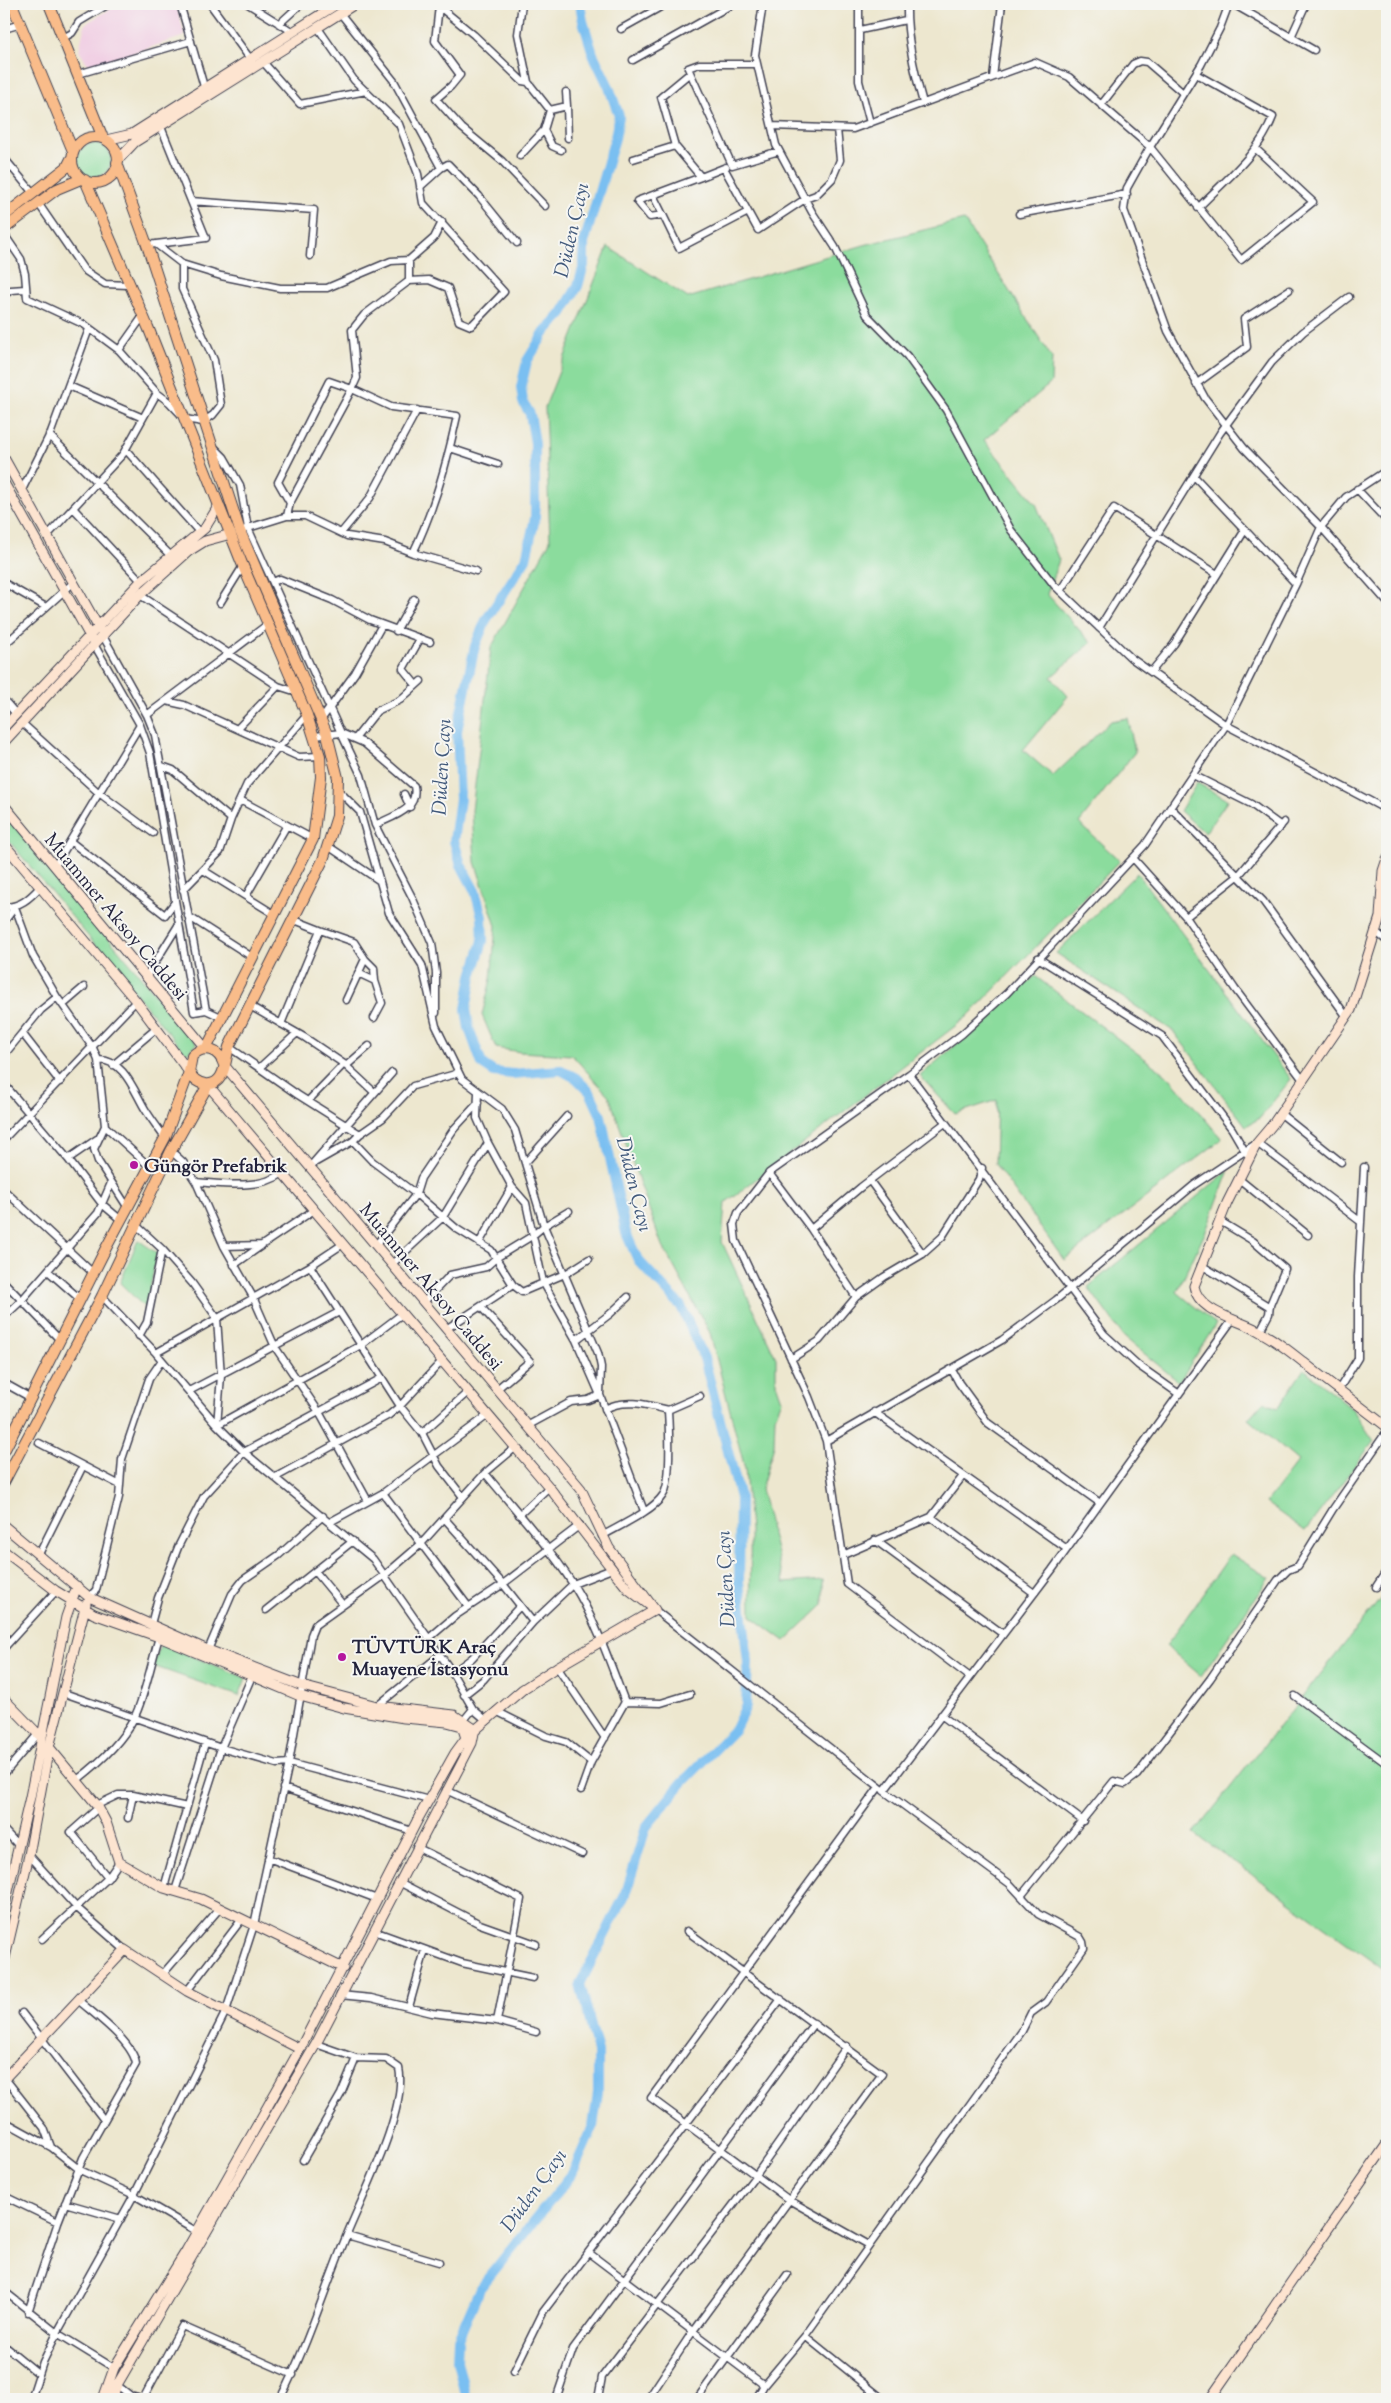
<svg xmlns="http://www.w3.org/2000/svg" width="1391" height="2403" font-family="'Sorts Mill Goudy',serif">
  <style>
    .built { fill: #f1d0e4 }
    .green { fill: #8bdc9d; stroke: #567f6c }
    .lines { fill: none; stroke-linecap: round; stroke-linejoin: round }
    .river { stroke: #7abff1; stroke-width: 10 }
    .street-casing { stroke: #404051; stroke-width: 9 }
    .secondary-casing { stroke: #404051; stroke-width: 11 }
    .primary-casing { stroke: #404051; stroke-width: 12 }
    .street { stroke: #fff; stroke-width: 6 }
    .secondary { stroke: #fde4d0; stroke-width: 9 }
    .primary { stroke: #f9bc8a; stroke-width: 10 }
    .poi-dot { fill: #b5179e; stroke: #f6f6f2; stroke-width: 2 }
    .labels { text-anchor: middle; stroke-width: 4; stroke-linejoin: round; paint-order: stroke }
    .street-label { font-size: 19px; fill: #22223b; stroke: #f6f6f2 }
    .poi-label { font-size: 19px; font-weight: bold; fill: #22223b; stroke: #f6f6f2; text-anchor: start }
    .water-label { font-size: 20px; font-style: italic; fill: #41597b; stroke: #f6f6f2 }
  </style>
  <rect width="100%" height="100%" fill="#f6f6f2"/>
  <filter id="ink" filterUnits="userSpaceOnUse"><feTurbulence type="fractalNoise" baseFrequency=".02" numOctaves="2"/><feDisplacementMap in="SourceGraphic" scale="10" xChannelSelector="R" yChannelSelector="G"/><feConvolveMatrix kernelMatrix="1 2 1 2 8 2 1 2 1" color-interpolation-filters="sRGB"/></filter>
  <filter id="wash" filterUnits="userSpaceOnUse"><feTurbulence type="fractalNoise" baseFrequency=".0096" numOctaves="4" result="noise"/><feDisplacementMap in="SourceGraphic" scale="20" xChannelSelector="R" yChannelSelector="G"/><feGaussianBlur stdDeviation="1.12" result="paint"/><feColorMatrix in="noise" values="0 0 0 0 0 0 0 0 0 0 0 0 0 0 0 0 0 1.4 0 .05"/><feComposite in="paint" operator="in"/></filter>
  <g filter="url(#wash)">
    <rect width="100%" height="100%" fill="#ede7cf"/>
    <path class="built" d="M 119,4 L 176,4 L 185,36 L 93,66 L 87,63 L 79,51 L 85,24 Z"/>
    <path class="green" d="M77 160a17 17 0 1 1 34 0a17 17 0 1 1-34 0Z
      M 964,220 L 1052,358 L 1051,383 L 984,440 L 1036,504 L 1059,560 L 1047,594 L 1091,643 L 1051,677 L 1068,696 L 1023,750 L 1053,776 L 1111,721 L 1128,718 L 1135,752 L 1079,823 L 1120,861 L 967,1017 L 725,1203 L 722,1242 L 776,1358 L 776,1383 L 782,1400 L 775,1417 L 774,1445 L 761,1489 L 784,1583 L 823,1580 L 823,1605 L 785,1641 L 751,1616 L 750,1529 L 745,1469 L 710,1333 L 661,1243 L 609,1096 L 572,1055 L 520,1052 L 496,1048 L 482,1015 L 491,979 L 496,926 L 475,862 L 472,811 L 491,648 L 550,541 L 545,407 L 608,247 L 688,298 L 864,245 Z
      M 1197,783 L 1228,800 L 1205,833 L 1180,811 Z
      M 4,813 L 197,1044 L 186,1054 L 4,835 Z
      M 1137,873 L 1291,1079 L 1260,1118 L 1246,1126 L 1173,1031 L 1056,953 Z
      M 1035,976 L 1170,1078 L 1222,1139 L 1064,1260 L 995,1164 L 997,1100 L 955,1114 L 920,1076 Z
      M 1229,1170 L 1206,1231 L 1177,1292 L 1216,1324 L 1179,1382 L 1124,1337 L 1088,1287 Z
      M 138,1240 L 157,1253 L 146,1309 L 120,1283 Z
      M 1304,1369 L 1353,1410 L 1374,1441 L 1305,1531 L 1266,1503 L 1298,1461 L 1248,1419 L 1263,1402 L 1278,1408 Z
      M 1231,1554 L 1269,1578 L 1201,1676 L 1166,1646 Z
      M 1386,1592 L 1387,1593 L 1387,1972 L 1194,1833 Z
      M 161,1644 L 246,1678 L 239,1696 L 153,1666 Z"/>
    <g class="lines">
      <path class="river" d="M 466,2399 L 457,2361 L 458,2339 L 480,2288 L 572,2174 L 593,2127 L 598,2093 L 598,2052 L 580,1984 L 626,1893 L 646,1827 L 682,1783 L 735,1729 L 746,1706 L 748,1662 L 739,1582 L 740,1498 L 704,1358 L 681,1306 L 638,1260 L 626,1233 L 601,1116 L 590,1092 L 576,1078 L 561,1070 L 512,1074 L 494,1072 L 482,1064 L 469,1028 L 466,1009 L 472,976 L 483,941 L 482,917 L 475,891 L 461,865 L 454,841 L 460,799 L 457,731 L 475,646 L 486,620 L 526,559 L 535,518 L 535,443 L 530,414 L 523,402 L 521,387 L 527,361 L 545,332 L 562,313 L 578,286 L 584,265 L 584,243 L 615,138 L 619,116 L 609,87 L 593,54 L 583,21 L 580,4"/>
    </g>
  </g>
  <g filter="url(#ink)">
    <g class="lines">
      <defs>
        <path id="street" d="M 180,4 L 205,90
          M 210,4 L 251,60
          M 248,4 L 293,32
          M 436,4 L 474,35 L 522,81 L 528,82 L 518,34 L 522,4
          M 763,4 L 755,55 L 776,145 L 812,212 L 835,247 L 867,315 L 907,356 L 946,410 L 1011,530 L 1054,585 L 1131,658 L 1226,725 L 1296,584 L 1321,527 L 1346,497 L 1387,470
          M 859,4 L 859,81 L 870,123
          M 907,4 C 906,37 914,71 923,103
          M 1229,4 L 1220,28 L 1201,65 L 1150,147 L 1127,188 L 1124,210 L 1168,331 L 1205,398 L 1244,448 L 1321,527 L 1387,602
          M 1233,4 L 1314,50
          M 439,6 L 435,41 L 460,75 L 451,86 L 436,99 L 462,128 L 502,161 L 545,206
          M 340,13 L 394,81 L 441,168 L 448,164 L 479,196 L 517,243
          M 279,24 L 301,4
          M 318,28 L 354,80 L 399,124 L 418,174 L 423,203 L 504,292 L 471,326 L 459,321 L 448,288 L 429,280 L 409,281
          M 4,29 L 21,24
          M 621,29 L 666,4
          M 860,30 L 906,20
          M 1291,37 L 1306,4
          M 63,38 L 72,33 L 79,22 L 109,4
          M 633,60 L 733,4
          M 264,63 L 300,104 L 366,91
          M 757,64 L 699,64 L 688,68 L 732,165 L 779,151
          M 690,73 L 661,97 L 675,146 L 701,177 L 726,167
          M 78,74 L 191,41
          M 1196,74 L 1273,117 C 1259,154 1225,180 1198,208
          M 993,77 L 1002,4
          M 528,82 L 550,110 L 544,130 L 552,146 L 561,150
          M 566,92 L 567,106
          M 1101,105 L 1133,64 L 1140,61 L 1147,62 L 1183,93
          M 550,110 L 567,106 L 568,138
          M 772,126 L 853,129 L 1035,62 L 1069,77 L 1150,147 L 1241,260 L 1313,202 L 1256,149
          M 520,156 L 544,130
          M 4,158 L 34,194
          M 633,159 L 675,146
          M 724,168 L 758,230 L 805,199 L 816,195 L 832,179 L 840,160 L 837,129
          M 701,177 L 637,201 L 650,217 L 663,215 L 679,248 L 748,212
          M 420,187 L 441,168
          M 653,195 L 663,215
          M 191,201 L 314,210 L 310,256
          M 38,203 L 84,270 L 105,284 L 128,285
          M 1019,214 L 1127,194
          M 4,234 L 21,259 L 25,274 L 27,298 L 85,325 L 119,350 L 157,393 L 169,402 L 185,419 L 203,422 L 213,415 L 221,405 L 214,360 L 182,289 L 182,264
          M 156,244 L 206,238 L 161,127
          M 147,245 L 156,244 L 182,264 L 221,276 L 280,288 L 327,288 L 391,261 L 409,260 L 434,238 L 442,222
          M 409,260 L 409,281 L 364,315 L 352,330 L 357,378 L 352,389 L 391,407 L 457,416 C 447,463 434,510 413,553 L 476,571
          M 4,295 L 11,290 L 25,289
          M 119,350 L 143,316
          M 1196,384 L 1247,347 L 1244,319 L 1289,290
          M 69,386 L 143,418
          M 49,435 L 171,556
          M 214,447 L 224,457 L 240,485 L 248,528 L 341,733 L 364,743 L 414,786 C 419,810 393,816 375,825
          M 450,448 L 498,464
          M 126,450 L 200,533
          M 1194,476 L 1296,584
          M 1357,489 L 1387,521
          M 22,490 L 51,432 L 89,329
          M 4,504 L 12,498
          M 74,509 L 141,581
          M 287,516 L 305,516 L 347,536 L 385,542 L 413,553
          M 245,529 L 287,516 L 290,503 L 352,389 L 329,381 L 278,482 L 290,503
          M 341,533 L 370,498 L 417,410
          M 47,536 L 123,454 L 157,393
          M 273,582 L 280,579 L 332,600 L 370,620 L 430,642
          M 4,583 L 46,607
          M 1060,591 L 1114,508 L 1217,574
          M 140,595 L 278,686 L 297,692
          M 220,603 L 243,566
          M 1099,628 L 1220,433 L 1272,362 L 1303,332 L 1349,297
          M 396,631 L 414,599
          M 103,636 L 147,715 L 155,735 L 206,1010
          M 4,645 L 73,583
          M 95,646 L 140,725 L 150,753 L 194,1012 L 206,1010 L 221,1017
          M 1151,672 L 1174,644 L 1245,530
          M 416,685 L 403,669 L 420,639
          M 4,700 L 16,714
          M 166,701 L 184,705 L 299,757 L 320,756
          M 147,715 L 268,624
          M 321,720 L 355,673 L 382,625
          M 22,723 L 99,793 L 153,833
          M 237,729 L 278,686
          M 315,736 L 341,733 L 361,775 L 375,825 L 412,897 L 432,943 L 436,973 L 436,1013
          M 355,739 L 377,711 L 400,700 L 421,681
          M 162,766 L 173,770 L 231,819
          M 1193,775 L 1251,804 L 1281,826
          M 337,789 L 360,812 L 389,913 L 422,965 L 436,1026 L 462,1079 L 502,1109 L 515,1130 L 544,1226 L 598,1353 L 601,1367 L 600,1395 L 588,1400 L 571,1402 L 527,1426
          M 404,794 L 410,807
          M 240,800 L 313,839
          M 1171,808 L 1263,901 L 1347,1017
          M 70,841 L 165,915 L 175,902
          M 328,846 L 380,881
          M 1133,858 L 1186,917 L 1235,989 L 1303,1080
          M 55,866 L 140,725
          M 203,870 L 274,914
          M 183,890 L 220,852 L 231,819 L 247,784 L 307,715
          M 246,896 L 287,825
          M 4,907 C 20,907 29,899 40,887
          M 188,916 L 252,957
          M 1186,917 L 1238,876 L 1284,822
          M 4,922 L 15,907 L 33,956 L 57,997 L 93,1048 L 98,1060 L 105,1126 L 94,1149 L 98,1161 L 128,1208
          M 320,930 L 354,942 L 365,959 L 346,1000
          M 1376,932 L 1387,941
          M 1038,958 L 1162,1036 L 1232,1129 L 1246,1153
          M 365,959 L 374,968 L 375,981 L 382,1003 L 374,1018
          M 358,973 L 375,981
          M 146,977 L 179,924
          M 63,1005 L 84,987
          M 250,1006 L 304,1037 L 344,1064 L 308,1101
          M 281,1024 L 320,930 L 292,919
          M 22,1033 L 60,1082
          M 229,1047 L 298,1095 L 360,1134 L 353,1141 L 309,1166
          M 4,1055 L 41,1010 L 57,997
          M 98,1060 C 124,1059 134,1091 145,1109 C 151,1119 158,1128 165,1138
          M 344,1064 L 374,1092
          M 113,1065 L 157,1028
          M 346,1066 L 369,1046
          M 259,1068 L 297,1033
          M 909,1074 L 1104,1334 L 1138,1365 L 1179,1394
          M 4,1084 L 68,1159 L 102,1204 L 121,1220
          M 478,1092 L 477,1118 L 488,1143 L 512,1187 L 526,1203 L 543,1282 L 576,1340 L 600,1395 L 644,1511
          M 1281,1114 L 1341,1162
          M 105,1126 L 150,1167
          M 360,1134 L 383,1118 L 413,1086 L 459,1073
          M 4,1139 L 136,1001
          M 353,1141 L 372,1161 L 416,1194 L 457,1229 L 491,1250 L 513,1285 L 522,1292 L 567,1273 L 589,1259
          M 171,1151 L 183,1162 L 196,1182 L 224,1246 L 253,1297 L 275,1347 L 319,1412 L 368,1501
          M 68,1159 L 97,1139
          M 314,1162 L 392,1073
          M 525,1163 L 567,1116
          M 769,1173 L 811,1229 L 856,1297
          M 1239,1179 L 1308,1235
          M 870,1181 L 923,1254
          M 196,1182 C 224,1184 260,1190 283,1173
          M 4,1190 L 93,1273
          M 1220,1221 L 1253,1241 L 1285,1269 L 1270,1305 L 1269,1314 L 1260,1331
          M 135,1224 L 162,1249 L 192,1283 L 217,1318 L 221,1376 L 217,1425 L 244,1452 L 373,1559 L 450,1669 L 473,1709 L 486,1720
          M 811,1229 L 861,1187 L 945,1123
          M 479,1243 L 512,1187
          M 376,1245 L 416,1194 L 421,1178 L 454,1129 L 478,1103
          M 224,1246 L 262,1245 L 314,1210
          M 392,1264 L 443,1217 L 488,1143
          M 234,1265 L 261,1246
          M 1201,1265 L 1270,1307
          M 310,1266 L 400,1406 L 422,1433 L 439,1466 L 463,1497
          M 48,1271 L 80,1299
          M 4,1282 L 60,1340
          M 102,1296 L 156,1353 L 217,1425 L 361,1345 L 402,1314
          M 424,1302 L 450,1275 L 486,1267 L 496,1258 L 532,1236 L 544,1226 L 569,1211
          M 481,1307 L 530,1361 L 497,1389
          M 4,1317 L 21,1301 L 98,1213 L 111,1183
          M 446,1329 L 513,1285
          M 139,1336 L 147,1322 L 162,1249
          M 576,1340 L 610,1314 L 628,1297
          M 156,1353 L 310,1266 L 343,1244
          M 791,1359 L 819,1341 L 856,1297 L 884,1277 L 923,1254 L 942,1237 L 979,1179 L 982,1168
          M 952,1370 L 959,1383 L 988,1423 L 1100,1503
          M 4,1383 L 31,1398
          M 1339,1389 L 1358,1358 L 1358,1277 L 1364,1167
          M 189,1391 L 339,1312
          M 668,1410 L 700,1396
          M 874,1412 L 1067,1549
          M 422,1433 L 468,1392
          M 826,1441 L 1002,1340 L 1056,1300 L 1194,1185 L 1257,1143 L 1361,1222
          M 39,1443 L 120,1485
          M 485,1473 C 515,1510 558,1556 580,1596 C 599,1630 611,1666 625,1702 L 661,1703 L 690,1694
          M 276,1477 L 389,1415 L 400,1406 L 442,1361
          M 383,1493 L 468,1606
          M 519,1515 L 549,1487
          M 931,1517 L 963,1476
          M 445,1519 L 503,1584 L 533,1622
          M 330,1522 L 383,1493 L 488,1415
          M 602,1536 C 619,1526 653,1511 663,1495 C 672,1482 669,1428 668,1410 C 648,1405 625,1398 605,1409
          M 875,1540 L 1003,1634
          M 39,1554 L 83,1466
          M 843,1555 L 931,1517 L 1034,1593
          M 315,1571 L 343,1605
          M 1376,1587 L 1387,1570
          M 89,1597 L 96,1590 L 119,1497 L 122,1459 L 149,1379 L 162,1360
          M 266,1610 L 353,1541
          M 655,1610 L 882,1789
          M 151,1624 L 158,1598 L 179,1545 L 204,1496 L 244,1452 L 382,1378
          M 428,1639 L 455,1616 L 503,1584 L 580,1525
          M 4,1648 L 56,1591
          M 208,1650 L 232,1594 L 243,1580 L 279,1555 L 323,1516
          M 557,1667 L 605,1738
          M 452,1673 L 472,1658 L 520,1606
          M 970,1677 L 847,1584 L 826,1441 L 809,1397 L 736,1241 L 734,1224 L 738,1213 L 769,1173 L 909,1074 L 962,1034 L 1007,993 L 1145,845 L 1226,725 L 1387,810
          M 64,1693 L 221,1748 L 277,1764 L 289,1763 L 429,1800
          M 464,1695 L 483,1680 L 533,1622 L 573,1584 L 612,1569
          M 1295,1696 L 1387,1764
          M 377,1706 L 440,1655
          M 496,1711 L 546,1736 L 566,1742 L 591,1762
          M 941,1715 L 1083,1821
          M 464,1720 L 473,1709
          M 4,1774 L 38,1734
          M 77,1780 C 98,1764 122,1742 134,1718 C 144,1700 152,1660 159,1637
          M 283,1788 L 412,1831
          M 446,1790 L 582,1854
          M 581,1790 L 591,1762 L 625,1702
          M 97,1805 L 118,1795 L 133,1795 L 187,1807
          M 98,1808 L 71,1832 L 108,1878
          M 128,1818 L 133,1795
          M 4,1830 L 18,1845
          M 416,1847 L 521,1899 L 497,2021
          M 29,1855 L 76,1907 L 125,1950
          M 268,1858 L 377,1899
          M 399,1882 L 480,1924 L 536,1944
          M 164,1888 L 205,1743
          M 175,1891 L 221,1748 L 252,1676
          M 1021,1896 L 1114,1781 L 1125,1784 L 1137,1775 L 1210,1679 L 1278,1580 L 1288,1570 L 1298,1566 L 1333,1509 L 1387,1431
          M 374,1931 L 462,1963 L 533,1978
          M 42,1939 L 108,1878 L 119,1862
          M 162,1975 L 220,1908
          M 187,1991 L 242,1919
          M 340,1995 L 371,1998 L 432,2013 L 497,2021 L 536,2032
          M 409,2007 L 425,1950
          M 22,2013 L 104,2120
          M 4,2077 L 44,2128 L 51,2147
          M 4,2121 L 51,2147 L 80,2170 L 134,2195 L 196,2231
          M 303,2160 L 341,2094 L 356,2058
          M 4,2196 L 58,2222
          M 65,2203 L 121,2219
          M 347,2235 L 439,2262
          M 869,2245 L 789,2200 L 651,2098 L 879,1787
          M 589,2253 L 764,2385
          M 4,2291 L 57,2333 L 114,2368
          M 28,2312 L 58,2222 L 83,2158 L 136,2064 C 133,2042 95,2015 78,2000
          M 805,2336 L 883,2399
          M 6,2347 L 39,2374
          M 514,2371 L 543,2312 L 781,1999
          M 117,2385 L 131,2396 L 141,2399
          M 281,2397 L 292,2399
          M 31,2399 L 43,2362 L 57,2333 L 134,2195 L 226,2011 L 254,1925 L 289,1763 L 311,1635 L 315,1625 L 385,1575 L 421,1544 L 485,1473 L 516,1447
          M 143,2399 L 182,2326 L 293,2375
          M 280,2399 C 307,2347 324,2291 346,2237 C 362,2197 408,2109 399,2068 L 386,2059 L 356,2058 L 316,2044
          M 556,2399 L 573,2349 L 814,2023
          M 598,2399 L 602,2377 L 756,2175 L 847,2046
          M 648,2399 L 693,2331 L 882,2074 L 687,1931
          M 697,2399 L 787,2275
          M 756,2399 L 764,2385 L 805,2336 L 1022,2031 L 1031,2013 L 1046,2002 L 1084,1948 L 1083,1942 L 1080,1937 L 1038,1914 L 1010,1884 L 884,1791 L 1052,1570 L 1233,1319"/>
        <path id="secondary" d="M 106,140 L 132,134 L 337,4
          M 117,161 L 135,142 L 355,4
          M 4,458 L 100,630
          M 4,483 L 92,640
          M 4,727 L 141,581 L 205,528 L 219,505
          M 4,742 L 140,595 L 189,551 L 205,541 L 231,534
          M 4,805 L 206,1049
          M 4,844 L 136,1001 L 189,1072
          M 1387,859 L 1383,871 L 1380,917 L 1351,1010 L 1273,1124 L 1257,1143 L 1227,1203 L 1194,1286 C 1198,1312 1237,1319 1257,1330 C 1279,1342 1297,1357 1317,1373 C 1340,1391 1364,1409 1387,1427
          M 224,1065 L 581,1489 L 609,1548 L 655,1610
          M 208,1085 L 549,1487 L 612,1569 L 628,1589 L 649,1605
          M 4,1526 L 89,1597 L 208,1650 L 302,1686 L 377,1706 L 454,1715 L 476,1730
          M 4,1551 L 56,1591 L 94,1614 L 159,1637 L 300,1696 L 344,1708 L 404,1718 L 447,1722 L 462,1726 L 466,1738
          M 4,1699 L 41,1737
          M 49,1747 L 97,1805 L 106,1822 L 119,1862 L 164,1888 L 201,1899 L 343,1968
          M 4,1909 L 30,1797 L 66,1617 L 77,1586
          M 4,1962 L 29,1855 L 49,1747 L 86,1604
          M 4,2079 L 125,1950 L 187,1991 L 300,2049
          M 103,2399 L 114,2368 L 186,2251 L 300,2049 L 419,1817 L 455,1753 L 466,1738 L 523,1689 L 557,1667 L 655,1610
          M 112,2399 L 117,2385 L 316,2044 L 472,1743 L 474,1733
          M 1210,2399 L 1387,2144"/>
        <path id="primary" d="M 12,4 L 73,151
          M 49,4 L 103,138
          M72 160a23 23 0 1 1 46 0a23 23 0 1 1-46 0Z
          M 117,163 L 147,245 L 240,531 L 327,734 L 338,778 L 337,816 L 323,860 L 229,1047 C 225,1061 225,1087 205,1084 C 197,1083 192,1078 189,1072
          M 85,180 L 148,327 L 243,566 L 307,715 L 320,756 L 321,777 L 313,839 L 206,1049
          M 4,216 L 67,167 L 71,159
          M 4,229 L 57,189 L 81,179
          M 4,1451 L 106,1248 L 165,1138 L 189,1072 L 192,1056 C 204,1044 219,1049 224,1065
          M 4,1482 L 102,1296 L 171,1151 L 208,1085"/>
      </defs>
      <use href="#street" class="street-casing"/>
      <use href="#secondary" class="secondary-casing"/>
      <use href="#primary" class="primary-casing"/>
      <use href="#street" class="street"/>
      <use href="#secondary" class="secondary"/>
      <use href="#primary" class="primary"/>
    </g>
  </g>
  <g class="poi-dot">
    <circle cx="134" cy="1165" r="5"/>
    <circle cx="342" cy="1657" r="5"/>
  </g>
  <g class="labels">
    <g class="street-label">
      <text transform="translate(117 916) rotate(50)" y="7">Muammer Aksoy Caddesi</text>
      <text transform="translate(432 1286) rotate(50)" y="7">Muammer Aksoy Caddesi</text>
    </g>
    <g class="poi-label">
      <text x="144" y="1172">Güngör Prefabrik</text>
      <text x="352" y="1653">TÜVTÜRK Araç<tspan x="352" dy="22">Muayene İstasyonu</tspan></text>
    </g>
    <g class="water-label">
      <text transform="translate(571 230) rotate(-77)" y="7">Düden Çayı</text>
      <text transform="translate(441 767) rotate(-87)" y="7">Düden Çayı</text>
      <text transform="translate(635 1184) rotate(76)" y="7">Düden Çayı</text>
      <text transform="translate(725 1579) rotate(-93)" y="7">Düden Çayı</text>
      <text transform="translate(533 2190) rotate(-54)" y="7">Düden Çayı</text>
    </g>
  </g>
  <rect width="1391" height="2403" fill="none" stroke="#f6f6f2" stroke-width="20"/>
</svg>
